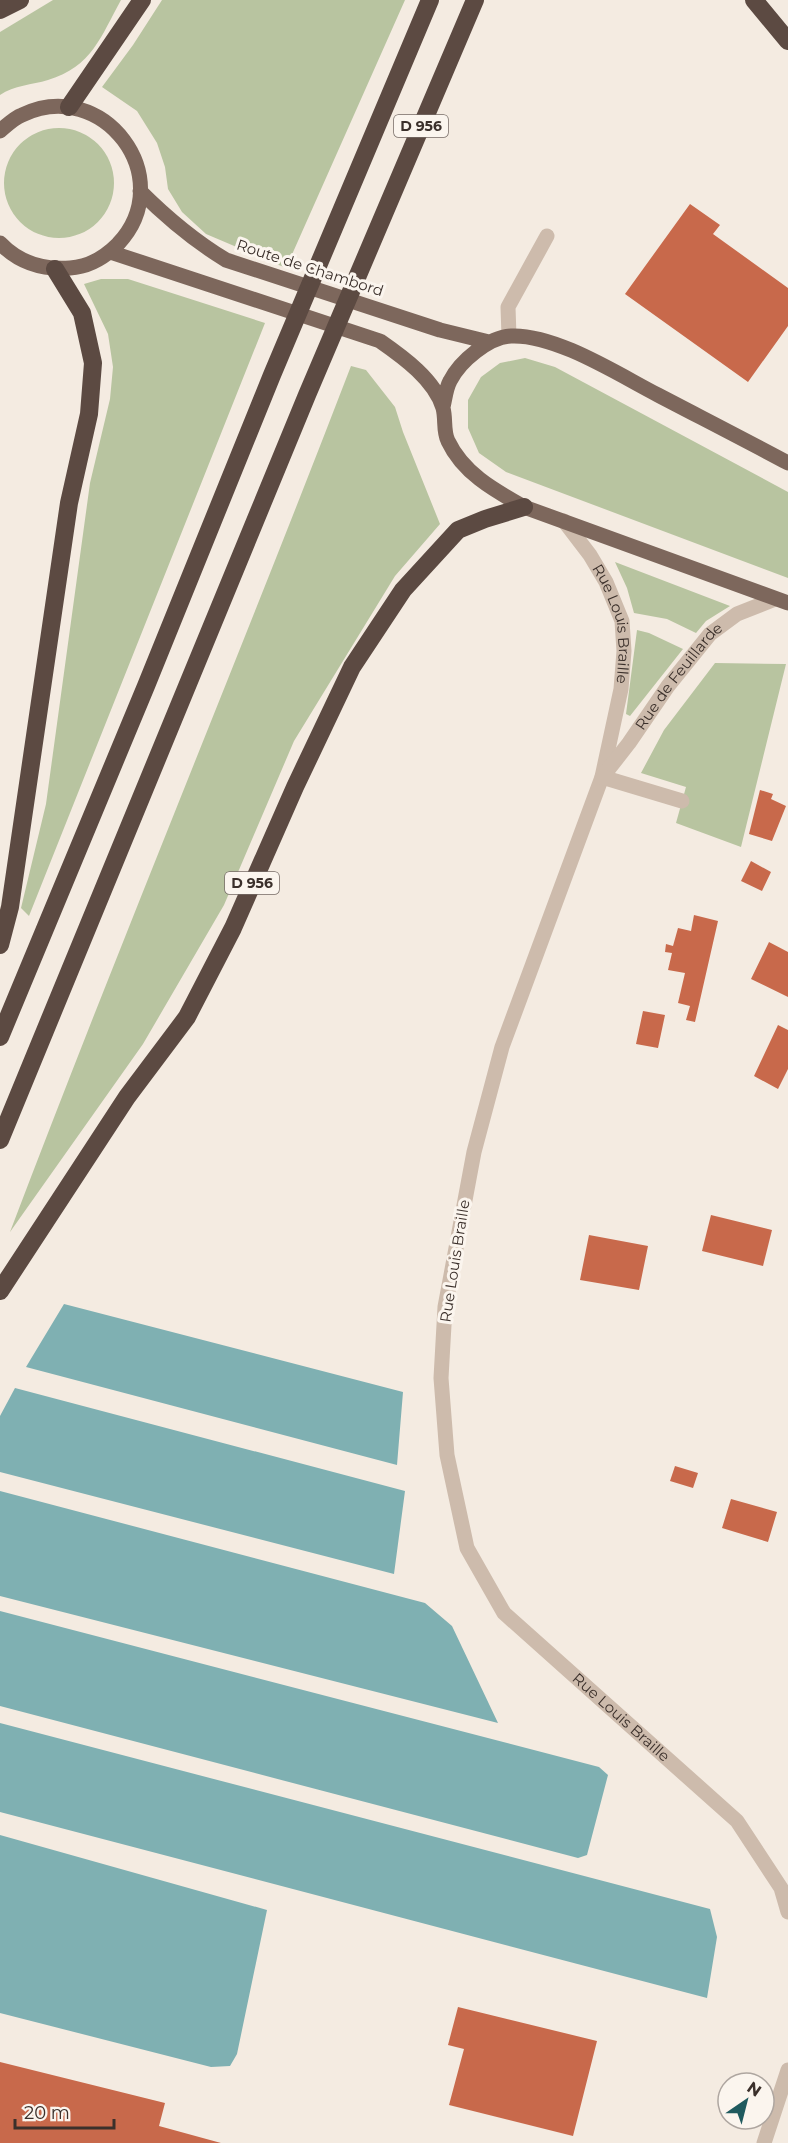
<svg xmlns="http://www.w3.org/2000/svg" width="788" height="2143" font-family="Montserrat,sans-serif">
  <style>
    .green { fill: #b8c4a0 }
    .water { fill: #7fb0b2 }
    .building { fill: #c8694b }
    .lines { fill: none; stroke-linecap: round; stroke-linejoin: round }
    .minor { stroke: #cdbbac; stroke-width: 15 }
    .major { stroke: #7d675c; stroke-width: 15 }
    .highway { stroke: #5c4a42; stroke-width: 18 }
    .labels { text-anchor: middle; stroke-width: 6; stroke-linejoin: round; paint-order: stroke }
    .shield { fill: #fbf5ee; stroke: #756b66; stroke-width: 1.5 }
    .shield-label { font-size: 14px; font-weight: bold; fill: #3b302b }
    .street-label { font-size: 15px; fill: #3b302b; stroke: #fbf5ee }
  </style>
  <rect width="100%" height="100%" fill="#f4ebe1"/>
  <path class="green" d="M 53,0 L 121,0 C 101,36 92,67 48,80 C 32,85 14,85 0,95 L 0,32 Z
    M 162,0 L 405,0 L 286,268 L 206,234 L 182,212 L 168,189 L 165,167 L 157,143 L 137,111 L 102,87 L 133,45 Z
    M4 183a55 55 0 1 1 110 0a55 55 0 1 1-110 0Z
    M 101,279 L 128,279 L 265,323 L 29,916 L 21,908 L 46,804 L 90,483 L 110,399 L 113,367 L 108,334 L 84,284 Z
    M 525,358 L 555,367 L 788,492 L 788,578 L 506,472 L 479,453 L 468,428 L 468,400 L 481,377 L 500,363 Z
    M 351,366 L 366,370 L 395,407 L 403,432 L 440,524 L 395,576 L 294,741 L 224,905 L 143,1044 L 10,1232 C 120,942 240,655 351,366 Z
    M 615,562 L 730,606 L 706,621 L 696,633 L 667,619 L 634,613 L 627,588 Z
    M 637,630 L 649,633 L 683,649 L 630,716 L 626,714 Z
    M 715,663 L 786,664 L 741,847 L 676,823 L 686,787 L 641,773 L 664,730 Z"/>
  <path class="water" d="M 64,1304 L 403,1392 L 397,1465 L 26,1367 Z
    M 15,1388 L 405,1491 L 394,1574 L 0,1472 L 0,1416 Z
    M 0,1491 L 425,1603 L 452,1626 L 498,1723 L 0,1596 Z
    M 0,1611 L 599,1767 L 608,1775 L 587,1855 L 578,1858 L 0,1706 Z
    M 0,1723 L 710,1909 L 717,1937 L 707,1998 L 0,1812 Z
    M 0,1835 L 267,1910 L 237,2054 L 230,2066 L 211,2067 L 0,2013 Z"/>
  <path class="building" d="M 690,204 L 720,225 L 713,234 L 788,288 L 788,326 L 748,382 L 625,294 Z
    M 760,790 L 773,794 L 771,799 L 786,806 L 772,841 L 749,834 Z
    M 751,861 L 771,872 L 762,891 L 741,881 Z
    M 694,915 L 718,921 L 695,1022 L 686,1020 L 690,1006 L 678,1003 L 685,973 L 668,970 L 672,953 L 665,952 L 666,944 L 673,946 L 678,928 L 691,931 Z
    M 769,942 L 788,952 L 788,997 L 751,979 Z
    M 643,1011 L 665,1015 L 658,1048 L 636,1044 Z
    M 778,1025 L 788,1030 L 788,1069 L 778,1089 L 754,1076 Z
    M 711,1215 L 772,1230 L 763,1266 L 702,1251 Z
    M 589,1235 L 648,1246 L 639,1290 L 580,1280 Z
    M 675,1466 L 698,1473 L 693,1488 L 670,1481 Z
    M 731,1499 L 777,1512 L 768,1542 L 722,1528 Z
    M 458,2007 L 597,2041 L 573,2136 L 449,2105 L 464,2049 L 448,2045 Z
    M 0,2062 L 165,2103 L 159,2126 L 221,2143 L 0,2143 Z"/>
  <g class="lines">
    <g class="minor">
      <path d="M 509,336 L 508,307 L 547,236"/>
      <path id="s1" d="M 564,521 L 590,555 L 606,582 L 622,621 L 624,651 L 621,689 L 602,777 L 502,1047 L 474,1152 L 445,1307 L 441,1378 L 447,1455 L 467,1548 L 504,1613 L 737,1821 L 781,1888 L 788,1912"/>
      <path id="s2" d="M 604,775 L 629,743 L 668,686 L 710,634 L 737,614 L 775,599"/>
      <path d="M 602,777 L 682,801"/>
      <path d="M 764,2143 L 788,2070"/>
    </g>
    <path class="major" d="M 0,131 C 6,126 14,118 22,115 C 103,76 180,178 118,244 C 105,257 88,267 70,268 C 43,270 19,263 0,243
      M 140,191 C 167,218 193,240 226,260 L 440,330 L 489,342
      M 110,252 L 380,341 C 403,357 435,380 443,408 C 446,419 443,431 448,441 C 463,473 494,490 524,507 L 788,603
      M 443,407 C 445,399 446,388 450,381 C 460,361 489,337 511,336 C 556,334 619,375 658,395 C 702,418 745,440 788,463"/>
    <path class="highway" d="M 754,0 L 788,41
      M 0,10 L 20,0
      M 69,107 L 142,0
      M 0,945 L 10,907 L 69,503 L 89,414 L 93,363 L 82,313 L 55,269
      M 0,1037 L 146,686 L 272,375 L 430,0
      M 0,1140 L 307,395 L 475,0
      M 0,1291 L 127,1097 L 187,1017 L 233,928 L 295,787 L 352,667 L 403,590 L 458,530 L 485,519 L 524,507"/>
  </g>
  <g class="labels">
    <g class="shield">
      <rect x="394" y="115" width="54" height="22" rx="4.5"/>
      <rect x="225" y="872" width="54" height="22" rx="4.5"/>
    </g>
    <g class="shield-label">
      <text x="421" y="131">D 956</text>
      <text x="252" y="888">D 956</text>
    </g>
    <g class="street-label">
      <text transform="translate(310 268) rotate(18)" y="5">Route de Chambord</text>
      <text dy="5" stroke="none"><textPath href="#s1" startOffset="117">Rue Louis Braille</textPath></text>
      <text dy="5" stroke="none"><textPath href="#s2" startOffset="124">Rue de Feuillarde</textPath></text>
      <text transform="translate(455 1261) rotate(-81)" y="5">Rue Louis Braille</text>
      <text dy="5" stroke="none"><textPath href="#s1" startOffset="1304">Rue Louis Braille</textPath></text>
    </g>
  </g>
  <g transform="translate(746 2101) rotate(35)"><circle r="28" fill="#fbf5ee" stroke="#aea6a0" stroke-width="1.5"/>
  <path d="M0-4.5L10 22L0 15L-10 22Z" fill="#1f5a5e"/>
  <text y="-9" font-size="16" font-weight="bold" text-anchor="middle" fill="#3b302b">N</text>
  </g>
  <path d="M15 2119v9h99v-9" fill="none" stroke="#3b302b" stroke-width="3"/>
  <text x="24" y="2119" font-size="18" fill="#3b302b" stroke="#fbf5ee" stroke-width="4.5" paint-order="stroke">20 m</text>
</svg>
